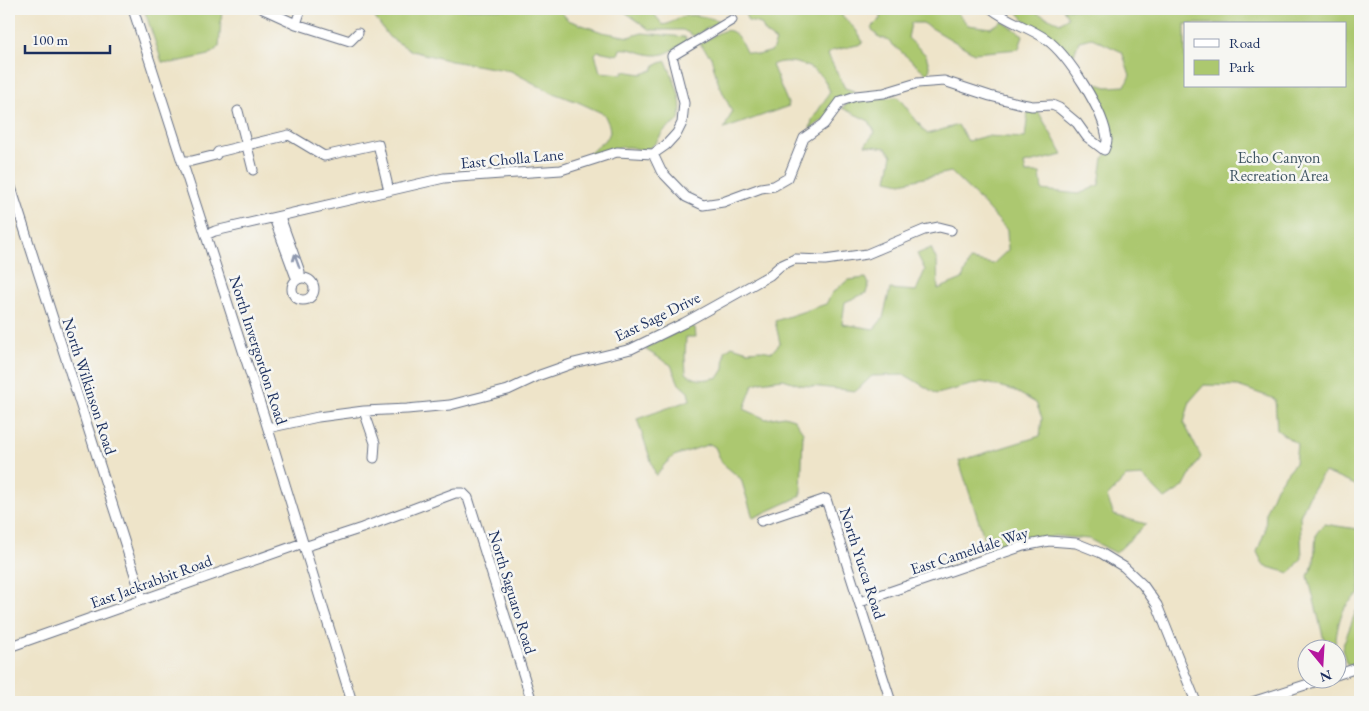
<svg xmlns="http://www.w3.org/2000/svg" width="1369" height="711" font-family="'EB Garamond',serif">
  <style>
    .green { fill: #acc86f; stroke: #647c66; fill-rule: evenodd }
    .lines { fill: none; stroke-linecap: round; stroke-linejoin: round }
    .minor-casing { stroke: #656e83; stroke-width: 11 }
    .minor { stroke: #fff; stroke-width: 9 }
    .oneway { stroke: #8d97ae }
    .labels { text-anchor: middle; stroke-width: 5; stroke-linejoin: round; paint-order: stroke }
    .park-label { font-size: 16px; fill: #3f5562; stroke: #f6f6f2 }
    .street-label { font-size: 16px; fill: #1b2f5e; stroke: #f6f6f2 }
  </style>
  <rect width="100%" height="100%" fill="#f6f6f2"/>
  <filter id="ink" filterUnits="userSpaceOnUse"><feTurbulence type="fractalNoise" baseFrequency=".02" numOctaves="2"/><feDisplacementMap in="SourceGraphic" scale="10" xChannelSelector="R" yChannelSelector="G"/><feConvolveMatrix kernelMatrix="1 2 1 2 8 2 1 2 1" color-interpolation-filters="sRGB"/></filter>
  <filter id="wash" filterUnits="userSpaceOnUse"><feTurbulence type="fractalNoise" baseFrequency=".0096" numOctaves="4" result="noise"/><feDisplacementMap in="SourceGraphic" scale="20" xChannelSelector="R" yChannelSelector="G"/><feGaussianBlur stdDeviation="1.12" result="paint"/><feColorMatrix in="noise" values="0 0 0 0 0 0 0 0 0 0 0 0 0 0 0 0 0 1.4 0 .05"/><feComposite in="paint" operator="in"/></filter>
  <g filter="url(#wash)">
    <rect width="100%" height="100%" fill="#eee4c9"/>
    <path class="green" d="M 144,9 L 222,9 L 219,47 L 209,55 L 172,63 L 162,62 Z
      M 363,9 L 559,9 L 568,20 L 602,32 L 629,37 L 642,33 L 685,37 L 687,41 C 668,53 662,59 640,52 C 633,50 627,48 620,49 L 618,55 L 598,51 L 595,54 L 600,72 L 623,74 L 623,71 L 642,74 L 653,70 L 655,65 L 666,61 C 672,76 687,104 678,121 C 675,125 667,126 663,132 C 658,139 655,146 647,149 C 641,151 634,147 628,147 C 615,147 602,152 590,157 L 590,153 L 608,137 L 610,132 L 609,125 L 604,114 L 578,102 L 550,92 L 511,71 L 451,61 L 412,51 L 389,37 L 373,15 Z
      M 621,9 L 650,9 L 663,25 C 675,23 673,19 681,17 C 693,13 706,17 717,20 L 718,22 L 694,36 L 683,30 L 650,30 Z
      M 743,9 L 801,9 L 806,11 L 808,9 L 836,9 L 856,30 L 863,42 L 862,44 L 831,51 L 828,55 L 845,88 L 854,91 L 853,93 L 823,120 L 810,129 L 812,120 L 830,92 C 828,87 826,82 823,78 C 813,65 786,57 772,65 L 789,106 L 724,129 L 732,112 L 718,82 L 711,57 L 700,44 C 725,29 732,20 746,52 L 758,55 L 772,51 L 776,41 L 766,34 L 761,24 L 748,21 Z
      M 878,9 L 954,9 L 968,25 L 991,28 L 1002,21 L 1023,35 L 1019,49 L 974,53 L 923,23 L 911,23 L 908,38 L 926,55 L 930,69 L 927,74 L 886,39 L 879,38 L 871,28 L 881,18 Z
      M 1028,9 L 1060,23 L 1068,17 L 1063,9 L 1360,9 L 1360,487 L 1324,472 L 1312,490 L 1300,516 L 1302,558 L 1290,573 L 1264,566 L 1257,552 L 1265,531 L 1266,511 L 1276,487 L 1295,463 L 1297,444 L 1277,430 L 1275,399 L 1238,386 L 1204,385 L 1190,401 L 1184,423 L 1201,457 L 1183,487 L 1165,499 L 1143,476 L 1126,477 L 1107,497 L 1114,515 L 1146,524 L 1116,553 L 1089,539 L 1055,536 L 989,553 L 959,461 L 1040,436 L 1042,418 L 1036,403 L 1013,390 L 982,382 L 937,394 L 905,375 L 872,376 L 856,391 L 801,385 L 783,379 L 760,382 L 753,385 L 744,409 L 766,419 L 784,416 L 794,419 L 803,432 L 801,496 L 753,518 L 741,479 L 722,463 L 715,447 L 710,444 L 674,456 L 665,464 L 656,476 L 637,419 L 690,400 L 688,392 L 679,384 L 671,365 L 646,350 L 648,347 L 691,325 L 695,328 L 696,337 L 686,337 L 685,357 L 686,373 C 696,382 706,380 719,377 L 724,369 L 725,351 L 732,346 L 748,351 L 761,350 L 772,352 L 780,343 L 775,321 L 826,304 L 832,293 L 848,280 L 866,278 L 869,284 L 866,293 L 845,302 L 842,324 L 874,329 L 883,318 L 890,289 L 916,291 L 925,270 L 917,254 L 931,248 L 937,261 L 938,289 L 962,279 L 970,260 L 993,264 L 1008,250 L 1007,230 L 980,200 L 951,172 L 901,183 L 887,180 L 892,155 L 886,148 L 865,145 L 875,132 L 869,121 L 842,108 L 852,100 L 898,97 L 927,134 L 958,125 L 968,141 L 986,136 L 1025,138 L 1028,112 L 1038,111 L 1063,155 L 1024,164 L 1026,173 L 1040,173 L 1042,190 L 1079,194 L 1099,185 L 1103,158 C 1107,155 1111,150 1111,145 C 1113,134 1093,97 1088,85 L 1095,83 L 1107,87 L 1125,86 L 1130,75 L 1122,52 L 1092,38 L 1079,41 L 1074,54 C 1055,50 1031,27 1018,13 ZM 1185,24 L 1345,24 L 1345,86 L 1185,86 Z
      M 1324,524 L 1357,529 L 1360,526 L 1360,594 C 1338,606 1339,626 1334,648 L 1326,648 L 1308,576 L 1314,563 L 1316,534 Z
      M 1360,610 L 1360,661 L 1351,665 L 1346,663 L 1342,648 L 1356,611 Z"/>
  </g>
  <g filter="url(#ink)">
    <g class="lines">
      <defs>
        <path id="minor" d="M 133,9 L 264,416 L 352,702
          M 263,9 L 296,24 L 350,41 L 358,33
          M 296,24 L 301,9
          M 238,111 L 253,170
          M 653,154 L 661,171 L 686,197 L 703,205 L 723,202 L 761,188 L 774,186 L 788,178 L 804,138 L 824,124 L 841,101 L 856,96 L 884,93 L 917,83 L 944,81 L 990,96 L 1022,104 L 1032,106 L 1052,105 L 1059,108 L 1077,123 L 1087,137 L 1104,150 C 1105,147 1107,144 1107,140 C 1105,112 1068,55 1046,39 C 1029,27 1008,22 992,9
          M 183,161 L 192,161 L 216,155 L 218,152 L 289,135 L 324,156 L 378,144 L 389,191
          M 9,181 L 143,600
          M 274,218 L 295,275 L 299,278 L 300,272 L 280,217
          M 206,235 L 215,231 L 444,178 L 561,170 L 617,152 L 653,154 L 666,145 L 677,133 L 682,123 L 684,103 L 672,56 L 732,20
          M292 289a11 11 0 1 1 22 0a11 11 0 1 1-22 0Z
          M 364,411 L 375,443 L 374,458
          M 268,428 L 318,417 L 364,411 L 407,409 L 450,405 L 508,390 L 540,375 L 574,363 L 631,349 L 684,323 L 770,275 L 780,266 L 795,259 L 825,260 L 867,254 L 924,230 L 939,227 L 951,230
          M 761,521 L 826,499 L 891,702
          M 304,547 L 362,528 L 455,493 L 463,493 L 468,498 L 532,702
          M 860,602 L 1023,546 L 1049,541 L 1076,543 L 1101,553 L 1124,567 L 1143,585 L 1157,605 L 1196,702
          M 9,647 L 303,543
          M 1336,675 L 1360,667
          M 1252,702 L 1327,678"/>
      </defs>
      <use href="#minor" class="minor-casing"/>
      <use href="#minor" class="minor"/>
    </g>
    <defs><path id="oneway-shaft" d="M-6 0H5M1.5-3L5.5 0L1.5 3" fill="none" stroke-width="1.6" stroke-linecap="round" stroke-linejoin="round" transform="scale(1.25)"/></defs>
    <use class="oneway" href="#oneway-shaft" transform="translate(297 261) rotate(-110)"/>
  </g>
  <g class="labels">
    <g class="park-label">
      <text x="1279" y="163">Echo Canyon<tspan x="1279" dy="18">Recreation Area</tspan></text>
    </g>
    <g class="street-label">
      <text transform="translate(512 158) rotate(-5)" y="6">East Cholla Lane</text>
      <text transform="translate(657 316) rotate(-26)" y="6">East Sage Drive</text>
      <text transform="translate(259 350) rotate(72)" y="6">North Invergordon Road</text>
      <text transform="translate(90 386) rotate(72)" y="6">North Wilkinson Road</text>
      <text transform="translate(969 550) rotate(-18)" y="6">East Cameldale Way</text>
      <text transform="translate(863 563) rotate(72)" y="6">North Yucca Road</text>
      <text transform="translate(151 581) rotate(-20)" y="6">East Jackrabbit Road</text>
      <text transform="translate(513 592) rotate(73)" y="6">North Saguaro Road</text>
    </g>
  </g>
  <rect width="1369" height="711" fill="none" stroke="#f6f6f2" stroke-width="30"/>
  <rect x="1184" y="22" width="162" height="65" fill="#f6f6f2" stroke="#9ea6b7"/>
  <rect x="1194" y="39" width="25" height="8" fill="#ffffff" stroke="#9ea6b7"/>
  <text x="1229" y="48" font-size="15" fill="#1b2f5e">Road</text>
  <rect x="1194" y="60" width="25" height="15" fill="#acc86f" stroke="#9ea6b7"/>
  <text x="1229" y="72" font-size="15" fill="#1b2f5e">Park</text>
  <g transform="translate(1322 664) rotate(162)"><circle r="24" fill="#f6f6f2" stroke="#9ea6b7"/>
  <path d="M0-4L9 19L0 12L-9 19Z" fill="#b5179e"/>
  <text y="-8" font-size="14" font-weight="bold" text-anchor="middle" fill="#1b2f5e">N</text>
  </g>
  <path d="M25 45v8h85v-8" fill="none" stroke="#1b2f5e" stroke-width="2.5"/>
  <text x="32" y="45" font-size="15" fill="#1b2f5e" stroke="#f6f6f2" stroke-width="4" paint-order="stroke">100 m</text>
</svg>
